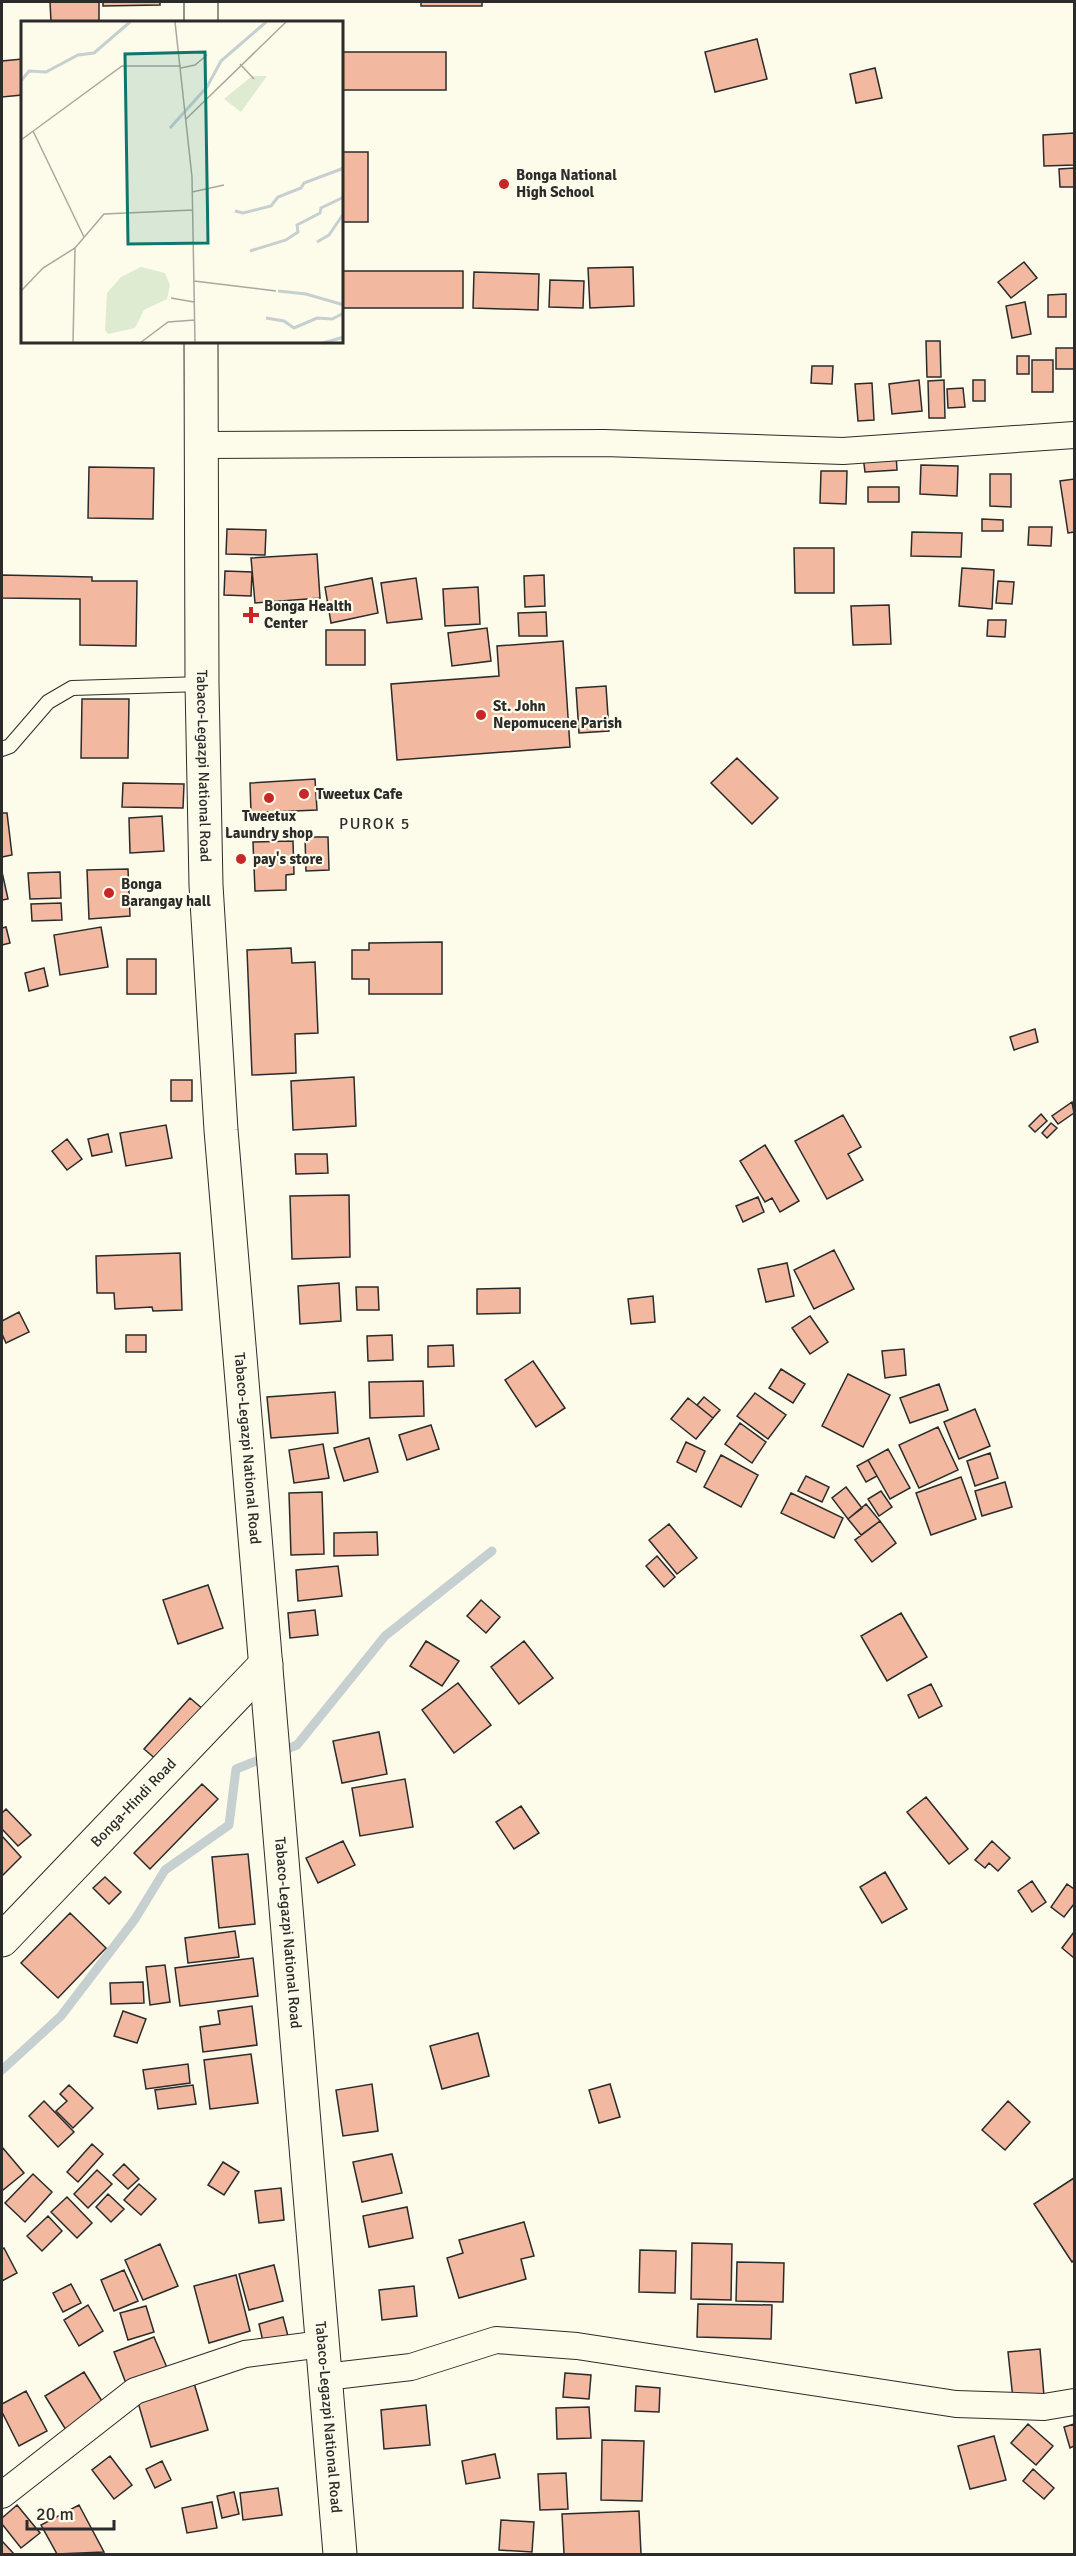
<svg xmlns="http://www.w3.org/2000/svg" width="1076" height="2556" font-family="Signika,sans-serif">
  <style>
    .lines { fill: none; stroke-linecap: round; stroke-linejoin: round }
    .stream { stroke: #c7d0d0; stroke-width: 9 }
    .building { fill: #f2b8a0; stroke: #2b2b2b; stroke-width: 1.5 }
    .lane-casing { stroke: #2b2b2b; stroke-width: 16 }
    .street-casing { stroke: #2b2b2b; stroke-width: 28 }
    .secondary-casing { stroke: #2b2b2b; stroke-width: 35 }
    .primary-casing { stroke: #2b2b2b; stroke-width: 35 }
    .lane { stroke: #fdfbea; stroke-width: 14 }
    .street { stroke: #fdfbea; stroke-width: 26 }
    .secondary { stroke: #fdfbea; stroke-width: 33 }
    .primary { stroke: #fdfbea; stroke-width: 33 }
    .poi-dot { fill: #c62828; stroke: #fdfbea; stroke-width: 2 }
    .labels { text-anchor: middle; stroke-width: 4.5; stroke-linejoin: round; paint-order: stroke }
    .poi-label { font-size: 15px; font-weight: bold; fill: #2b2b2b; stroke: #fdfbea; text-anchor: start }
    .street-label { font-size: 15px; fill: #2b2b2b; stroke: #fdfbea }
    .neighbourhood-label { font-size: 16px; letter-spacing: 1.5px; fill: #2b2b2b; stroke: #fdfbea }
    .inset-river { fill: none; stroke: #c7d0d0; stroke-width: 3 }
    .inset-road { fill: none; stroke: #a9a89e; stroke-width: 1.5 }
    .view { fill: #0f766e; fill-opacity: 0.15; stroke: #0f766e; stroke-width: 3 }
    .inset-edge { fill: none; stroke: #2b2b2b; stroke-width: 3 }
  </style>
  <rect width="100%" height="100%" fill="#fdfbea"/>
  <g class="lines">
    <path class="stream" d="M 2,2070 L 61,2016 L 135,1919 L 165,1870 L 229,1825 L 236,1769 L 297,1745 L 385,1636 L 492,1551"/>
  </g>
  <path class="building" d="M 50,2 L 99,2 L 99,22 L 51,22 Z
    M 103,2 L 160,2 L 160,5 L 103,6 Z
    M 421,2 L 482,2 L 482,6 L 421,6 Z
    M 757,39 L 767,79 L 715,92 L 705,52 Z
    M 342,52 L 446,52 L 446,90 L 342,90 Z
    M 22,59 L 22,95 L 2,97 L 2,61 Z
    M 875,68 L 882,98 L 856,103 L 850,74 Z
    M 1074,133 L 1074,165 L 1044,166 L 1043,135 Z
    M 342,152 L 368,152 L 368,222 L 342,222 Z
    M 1074,168 L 1074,187 L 1060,187 L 1059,169 Z
    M 1024,262 L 1037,278 L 1011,298 L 998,282 Z
    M 633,267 L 634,306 L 590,308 L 588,268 Z
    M 342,271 L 463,271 L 463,308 L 342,308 Z
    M 474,272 L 539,274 L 538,310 L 473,308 Z
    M 550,280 L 584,281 L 583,308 L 549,307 Z
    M 1066,294 L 1066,317 L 1048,317 L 1048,295 Z
    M 1025,302 L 1031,334 L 1012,338 L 1006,306 Z
    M 926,341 L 940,341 L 941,377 L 927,377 Z
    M 1056,348 L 1074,348 L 1074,369 L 1056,369 Z
    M 1017,356 L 1029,356 L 1029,374 L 1017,374 Z
    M 1032,360 L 1053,360 L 1053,392 L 1032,392 Z
    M 812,366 L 833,366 L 832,384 L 811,383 Z
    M 919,380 L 922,411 L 892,414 L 889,384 Z
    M 944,380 L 945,418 L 929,418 L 928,381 Z
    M 973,380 L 985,380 L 985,401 L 973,401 Z
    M 872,383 L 874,420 L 858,421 L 855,384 Z
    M 963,388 L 965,407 L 948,408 L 947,389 Z
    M 896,454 L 897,470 L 865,472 L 863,456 Z
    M 921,465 L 958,466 L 957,496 L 920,494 Z
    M 89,467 L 154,468 L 153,519 L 88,518 Z
    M 821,471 L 847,471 L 846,504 L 820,503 Z
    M 990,474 L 1011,474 L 1011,507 L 990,506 Z
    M 1074,479 L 1074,532 L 1068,533 L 1060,481 Z
    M 868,487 L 899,487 L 899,502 L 868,502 Z
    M 982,519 L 1003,520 L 1003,531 L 982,531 Z
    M 1029,527 L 1052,527 L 1051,546 L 1028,545 Z
    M 227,529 L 266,530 L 265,555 L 226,554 Z
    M 912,532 L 962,533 L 961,557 L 911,556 Z
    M 794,548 L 834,548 L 834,593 L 795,593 Z
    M 317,554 L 320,598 L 255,603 L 251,558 Z
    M 962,568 L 994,570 L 992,609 L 959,606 Z
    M 225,571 L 252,572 L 251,596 L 224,595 Z
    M 2,575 L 92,577 L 92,581 L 137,581 L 136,646 L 80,645 L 80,599 L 2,598 Z
    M 544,575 L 545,606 L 525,607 L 524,576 Z
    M 372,578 L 378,613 L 331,623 L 325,587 Z
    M 416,578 L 422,619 L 387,623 L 381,583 Z
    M 998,581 L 1014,582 L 1012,604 L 996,603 Z
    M 478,587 L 480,624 L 445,626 L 443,589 Z
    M 889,605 L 891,644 L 853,645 L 851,606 Z
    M 546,612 L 547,636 L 519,636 L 518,613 Z
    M 988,620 L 1006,620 L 1005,637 L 987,636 Z
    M 487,628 L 491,661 L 452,666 L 448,633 Z
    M 326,630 L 365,630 L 365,665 L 326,665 Z
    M 563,641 L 570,747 L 397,760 L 391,684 L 499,676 L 497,646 Z
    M 606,686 L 609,731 L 579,733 L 576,688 Z
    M 82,699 L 129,699 L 128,758 L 81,758 Z
    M 737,758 L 778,798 L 752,824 L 711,783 Z
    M 315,779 L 317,810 L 251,813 L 250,783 Z
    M 123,783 L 184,784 L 183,808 L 122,807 Z
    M 2,813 L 7,813 L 12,855 L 2,857 Z
    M 162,816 L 164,851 L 130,853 L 129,818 Z
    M 305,837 L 328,837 L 329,870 L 306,871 Z
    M 293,841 L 294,874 L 286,875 L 286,890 L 255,891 L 253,842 Z
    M 128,869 L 130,916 L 89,919 L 87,870 Z
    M 2,872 L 8,899 L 2,900 Z
    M 60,872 L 61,898 L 30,899 L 28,873 Z
    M 61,903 L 62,920 L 32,921 L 31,904 Z
    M 6,927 L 10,943 L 2,945 L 2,928 Z
    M 101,927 L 108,967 L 60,975 L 54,935 Z
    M 442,942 L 442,994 L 369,994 L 369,979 L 352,979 L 352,950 L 369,950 L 369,943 Z
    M 291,948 L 292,963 L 315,962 L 318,1033 L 295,1034 L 296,1073 L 252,1075 L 247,950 Z
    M 127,959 L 156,959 L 156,994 L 127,994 Z
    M 44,968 L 48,986 L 29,991 L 25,973 Z
    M 1035,1029 L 1038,1042 L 1014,1050 L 1010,1037 Z
    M 354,1077 L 356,1126 L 293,1130 L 291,1081 Z
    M 171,1080 L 192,1080 L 192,1101 L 171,1101 Z
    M 1072,1102 L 1074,1113 L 1058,1124 L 1052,1116 Z
    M 1041,1114 L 1047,1121 L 1035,1132 L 1029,1126 Z
    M 843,1115 L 861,1147 L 848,1154 L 863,1180 L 827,1199 L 795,1141 Z
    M 1051,1123 L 1057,1128 L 1047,1138 L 1042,1133 Z
    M 166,1125 L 172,1158 L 126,1166 L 120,1133 Z
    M 108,1134 L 112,1152 L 92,1156 L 88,1139 Z
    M 67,1139 L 82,1159 L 67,1170 L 52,1151 Z
    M 765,1145 L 799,1201 L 780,1212 L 772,1198 L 765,1202 L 740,1161 Z
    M 295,1154 L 327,1154 L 328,1173 L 296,1174 Z
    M 349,1195 L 350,1257 L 292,1259 L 290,1196 Z
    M 758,1197 L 764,1212 L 743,1222 L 736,1206 Z
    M 834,1250 L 854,1289 L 814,1309 L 794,1270 Z
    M 180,1253 L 182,1310 L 153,1311 L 152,1307 L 115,1309 L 114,1293 L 97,1293 L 96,1256 Z
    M 787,1263 L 794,1296 L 766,1302 L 758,1269 Z
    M 339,1283 L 341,1321 L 300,1324 L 298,1286 Z
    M 356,1287 L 378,1287 L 379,1310 L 357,1310 Z
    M 520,1288 L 520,1313 L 477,1314 L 477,1289 Z
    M 653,1296 L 655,1322 L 631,1324 L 628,1299 Z
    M 19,1312 L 29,1332 L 6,1343 L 2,1334 L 2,1321 Z
    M 810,1316 L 828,1342 L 810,1354 L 792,1328 Z
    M 126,1335 L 146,1335 L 146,1352 L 126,1352 Z
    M 392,1335 L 393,1360 L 368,1361 L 367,1336 Z
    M 453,1345 L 454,1366 L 428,1367 L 428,1346 Z
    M 904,1349 L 906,1375 L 885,1378 L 882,1351 Z
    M 533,1361 L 565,1408 L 536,1427 L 505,1380 Z
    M 781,1369 L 805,1384 L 793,1403 L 769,1388 Z
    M 848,1374 L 890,1395 L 863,1447 L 822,1426 Z
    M 423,1381 L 424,1416 L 370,1418 L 369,1382 Z
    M 939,1384 L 948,1410 L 910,1423 L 900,1398 Z
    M 335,1392 L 338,1433 L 271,1438 L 267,1397 Z
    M 755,1393 L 786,1415 L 768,1439 L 737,1416 Z
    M 704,1397 L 720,1410 L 713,1418 L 697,1405 Z
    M 688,1398 L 713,1418 L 696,1439 L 671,1419 Z
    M 975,1409 L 990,1446 L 959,1459 L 944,1422 Z
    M 740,1423 L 766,1442 L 752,1463 L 725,1444 Z
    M 431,1425 L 439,1449 L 407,1460 L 399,1435 Z
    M 938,1427 L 958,1470 L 919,1488 L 899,1445 Z
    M 369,1438 L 378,1472 L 344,1481 L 334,1448 Z
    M 686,1442 L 705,1451 L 696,1472 L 677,1462 Z
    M 323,1444 L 329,1478 L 294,1483 L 289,1450 Z
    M 888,1449 L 910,1488 L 890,1499 L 868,1460 Z
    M 990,1453 L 998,1478 L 975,1486 L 967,1461 Z
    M 721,1455 L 758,1475 L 741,1507 L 704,1487 Z
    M 868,1460 L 877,1476 L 866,1482 L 857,1466 Z
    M 806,1476 L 829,1487 L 822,1502 L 798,1491 Z
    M 961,1477 L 976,1519 L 931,1535 L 916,1493 Z
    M 1005,1482 L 1012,1507 L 982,1516 L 975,1491 Z
    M 846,1487 L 862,1508 L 848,1519 L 832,1498 Z
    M 881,1491 L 892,1507 L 879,1516 L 868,1499 Z
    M 322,1492 L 324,1554 L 291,1555 L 289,1493 Z
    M 791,1493 L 843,1518 L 834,1538 L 781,1513 Z
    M 866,1504 L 880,1521 L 861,1535 L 848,1519 Z
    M 880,1521 L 896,1543 L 872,1562 L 855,1540 Z
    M 669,1524 L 697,1558 L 677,1574 L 649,1540 Z
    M 377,1532 L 378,1555 L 334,1556 L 334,1533 Z
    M 657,1556 L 675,1577 L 664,1587 L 646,1566 Z
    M 338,1566 L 342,1596 L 298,1601 L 296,1570 Z
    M 208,1585 L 223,1628 L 178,1644 L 163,1600 Z
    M 481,1600 L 500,1617 L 486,1633 L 467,1616 Z
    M 315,1610 L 318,1635 L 290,1638 L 288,1613 Z
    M 901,1613 L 927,1657 L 887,1681 L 861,1636 Z
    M 426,1641 L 459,1661 L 442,1686 L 410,1666 Z
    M 524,1641 L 553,1678 L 519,1704 L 491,1667 Z
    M 458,1683 L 491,1725 L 454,1753 L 422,1710 Z
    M 931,1684 L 942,1706 L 919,1718 L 908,1695 Z
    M 190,1698 L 204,1710 L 158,1761 L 144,1749 Z
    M 379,1732 L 387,1774 L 342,1783 L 333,1741 Z
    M 405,1779 L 413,1827 L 360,1836 L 352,1788 Z
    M 202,1784 L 218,1799 L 150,1869 L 134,1853 Z
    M 926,1797 L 968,1849 L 949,1864 L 907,1812 Z
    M 521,1806 L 539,1833 L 514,1849 L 496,1822 Z
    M 6,1809 L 31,1835 L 18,1846 L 2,1829 L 2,1813 Z
    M 2,1836 L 21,1857 L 2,1876 Z
    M 343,1841 L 355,1865 L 318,1883 L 306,1858 Z
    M 992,1841 L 1010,1858 L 998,1871 L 989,1863 L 985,1868 L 975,1860 Z
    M 248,1854 L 255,1924 L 219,1928 L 212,1857 Z
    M 885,1872 L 907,1909 L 882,1923 L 860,1887 Z
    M 105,1877 L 121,1892 L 109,1904 L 93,1888 Z
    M 1032,1881 L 1046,1902 L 1032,1912 L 1018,1891 Z
    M 1067,1884 L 1074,1889 L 1074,1904 L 1064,1917 L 1051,1907 Z
    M 70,1913 L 106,1948 L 58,1998 L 21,1963 Z
    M 235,1931 L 239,1957 L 188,1963 L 185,1938 Z
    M 1074,1932 L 1074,1958 L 1062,1948 Z
    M 253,1958 L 258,1996 L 180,2006 L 175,1968 Z
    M 165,1965 L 170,2002 L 150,2005 L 146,1967 Z
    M 143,1982 L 144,2003 L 111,2004 L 110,1983 Z
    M 252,2006 L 257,2045 L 203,2052 L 200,2027 L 220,2024 L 218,2011 Z
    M 123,2011 L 146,2019 L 137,2043 L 114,2036 Z
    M 478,2033 L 489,2076 L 442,2089 L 430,2046 Z
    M 251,2054 L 258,2103 L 210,2109 L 204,2060 Z
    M 188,2064 L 190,2083 L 146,2089 L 143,2070 Z
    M 372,2084 L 378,2131 L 343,2136 L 336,2090 Z
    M 610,2084 L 620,2117 L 599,2123 L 589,2090 Z
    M 69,2085 L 93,2108 L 73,2128 L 56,2111 L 67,2101 L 60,2094 Z
    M 193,2085 L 196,2104 L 158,2109 L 155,2090 Z
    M 44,2101 L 74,2132 L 58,2147 L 29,2116 Z
    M 1008,2101 L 1030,2122 L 1005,2150 L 982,2130 Z
    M 92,2144 L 103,2154 L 78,2182 L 67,2172 Z
    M 2,2147 L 24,2173 L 3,2190 L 2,2188 Z
    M 392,2154 L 402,2193 L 362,2202 L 353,2162 Z
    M 223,2162 L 239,2172 L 224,2195 L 208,2185 Z
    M 124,2164 L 139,2179 L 128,2189 L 113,2175 Z
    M 97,2170 L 112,2184 L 88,2208 L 74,2194 Z
    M 33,2174 L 52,2192 L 25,2222 L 5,2203 Z
    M 1074,2178 L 1074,2260 L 1072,2262 L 1034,2204 Z
    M 139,2184 L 156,2199 L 141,2215 L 124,2200 Z
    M 281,2188 L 284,2220 L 259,2223 L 255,2191 Z
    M 108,2194 L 124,2209 L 111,2222 L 96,2207 Z
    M 67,2197 L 92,2223 L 77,2238 L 51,2212 Z
    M 407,2207 L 413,2238 L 369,2247 L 363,2216 Z
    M 48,2216 L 62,2231 L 42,2251 L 27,2236 Z
    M 524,2222 L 534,2256 L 521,2259 L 526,2279 L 459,2298 L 447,2258 L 463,2253 L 459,2240 Z
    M 692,2243 L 732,2244 L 731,2300 L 691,2299 Z
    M 160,2244 L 178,2286 L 143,2300 L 125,2260 Z
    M 4,2248 L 17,2273 L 2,2281 L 2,2249 Z
    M 640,2250 L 676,2251 L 675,2293 L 639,2292 Z
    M 737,2262 L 784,2263 L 783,2302 L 736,2301 Z
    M 274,2265 L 283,2301 L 249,2310 L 239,2274 Z
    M 124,2270 L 138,2301 L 114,2311 L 101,2280 Z
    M 236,2275 L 250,2331 L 209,2343 L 194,2286 Z
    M 71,2284 L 81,2303 L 63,2312 L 53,2293 Z
    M 414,2286 L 417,2316 L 382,2320 L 379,2290 Z
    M 698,2304 L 772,2305 L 771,2339 L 697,2337 Z
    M 88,2305 L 103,2331 L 79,2346 L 64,2320 Z
    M 146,2306 L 154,2332 L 128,2340 L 120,2313 Z
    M 283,2317 L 289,2340 L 264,2346 L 259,2324 Z
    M 154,2337 L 168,2370 L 127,2386 L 114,2352 Z
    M 1040,2349 L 1044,2396 L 1013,2399 L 1008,2352 Z
    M 84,2372 L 105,2406 L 66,2430 L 45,2396 Z
    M 565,2373 L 591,2375 L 589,2399 L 563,2397 Z
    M 194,2383 L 208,2430 L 151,2447 L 137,2399 Z
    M 636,2386 L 660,2388 L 659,2412 L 635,2411 Z
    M 26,2391 L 47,2431 L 19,2446 L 2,2412 L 2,2404 Z
    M 426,2405 L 430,2445 L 384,2449 L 381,2410 Z
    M 589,2407 L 591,2438 L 557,2439 L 556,2408 Z
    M 1028,2424 L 1053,2446 L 1036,2465 L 1011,2443 Z
    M 1074,2424 L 1074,2446 L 1070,2448 L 1064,2427 Z
    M 994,2436 L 1006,2480 L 970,2489 L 958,2446 Z
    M 602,2440 L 644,2441 L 642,2501 L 601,2500 Z
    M 495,2454 L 500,2478 L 466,2484 L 462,2461 Z
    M 110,2456 L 132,2485 L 114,2499 L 92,2470 Z
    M 162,2461 L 171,2480 L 155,2488 L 146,2469 Z
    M 1033,2469 L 1054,2488 L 1044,2499 L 1023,2481 Z
    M 566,2473 L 568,2509 L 540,2510 L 538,2474 Z
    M 278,2488 L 282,2515 L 243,2520 L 240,2493 Z
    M 234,2492 L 239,2514 L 222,2518 L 217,2496 Z
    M 212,2502 L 217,2528 L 187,2533 L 182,2508 Z
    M 17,2505 L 40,2533 L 21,2548 L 2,2524 L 2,2518 Z
    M 79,2505 L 104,2552 L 57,2554 L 41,2525 Z
    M 639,2511 L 641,2554 L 564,2554 L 562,2514 Z
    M 501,2520 L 534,2522 L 532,2552 L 499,2550 Z
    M 2,2541 L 14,2554 L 2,2554 Z"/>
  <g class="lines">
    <defs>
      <path id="lane" d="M 2,749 L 10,746 L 48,702 L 72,688 L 202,684"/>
      <path id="street" d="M 201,445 L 604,443 L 843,451 L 1074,435
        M 325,2377 L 411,2367 L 496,2340 L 577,2346 L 956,2404 L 1044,2407 L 1074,2402
        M 2,2495 L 135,2391 L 245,2354 L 322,2344"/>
      <g id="secondary">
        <path id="s1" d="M 2,1940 L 266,1664"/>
      </g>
      <g id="primary">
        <path d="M 201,22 L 201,2"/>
        <path id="s2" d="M 201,342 L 202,684 L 206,885 L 221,1130 L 340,2554"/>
      </g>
    </defs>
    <use href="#lane" class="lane-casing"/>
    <use href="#street" class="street-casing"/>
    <use href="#secondary" class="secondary-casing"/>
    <use href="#primary" class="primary-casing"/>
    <use href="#lane" class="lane"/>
    <use href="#street" class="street"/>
    <use href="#secondary" class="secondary"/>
    <use href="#primary" class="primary"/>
  </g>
  <g class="poi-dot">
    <circle cx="504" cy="184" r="6"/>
    <path d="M248 606h6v6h6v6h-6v6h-6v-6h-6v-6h6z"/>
    <circle cx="481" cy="715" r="6"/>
    <circle cx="304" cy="794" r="6"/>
    <circle cx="269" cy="798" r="6"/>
    <circle cx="241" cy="859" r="6"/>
    <circle cx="109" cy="893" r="6"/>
  </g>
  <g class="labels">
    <g class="poi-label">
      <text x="516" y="180">Bonga National<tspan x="516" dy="17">High School</tspan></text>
      <text x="264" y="611">Bonga Health<tspan x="264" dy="17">Center</tspan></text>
      <text x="493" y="711">St. John<tspan x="493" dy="17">Nepomucene Parish</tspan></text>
      <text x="316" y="799">Tweetux Cafe</text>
      <text x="269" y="821" text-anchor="middle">Tweetux<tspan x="269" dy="17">Laundry shop</tspan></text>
      <text x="253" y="864">pay's store</text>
      <text x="121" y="889">Bonga<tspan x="121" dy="17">Barangay hall</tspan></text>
    </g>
    <g class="street-label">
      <text dy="5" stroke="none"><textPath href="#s2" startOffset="424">Tabaco-Legazpi National Road</textPath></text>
      <text dy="5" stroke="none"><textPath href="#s2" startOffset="1108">Tabaco-Legazpi National Road</textPath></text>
      <text dy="5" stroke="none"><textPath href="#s1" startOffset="190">Bonga-Hindi Road</textPath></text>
      <text dy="5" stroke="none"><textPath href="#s2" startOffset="1594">Tabaco-Legazpi National Road</textPath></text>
      <text dy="5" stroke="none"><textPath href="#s2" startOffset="2080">Tabaco-Legazpi National Road</textPath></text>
    </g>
    <g class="neighbourhood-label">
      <text x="375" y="829">PUROK 5</text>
    </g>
  </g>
  <g transform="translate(21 21)">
    <rect width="322" height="322" fill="#fdfbea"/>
    <path d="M 231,55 L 246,55 L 220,91 L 203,78 ZM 120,246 L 144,252 L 149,264 L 146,278 L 123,289 L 114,307 L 87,313 L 84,309 L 86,272 L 100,256 Z" fill="#deebd1"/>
    <path class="inset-river" d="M 0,60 L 8,50 L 25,51 L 57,34 L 73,32 L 109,1M 149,107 L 186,66 L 200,40 L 245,1M 214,190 L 222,192 L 250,185 L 257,176 L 280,167 L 283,162 L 323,147M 296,221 L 308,214 L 323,192M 229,230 L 265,219 L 277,211 L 276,204 L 299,192 L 300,187 L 323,176M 257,270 L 285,273 L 323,284M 245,297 L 263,300 L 273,307 L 296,297 L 311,298 L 323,292M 302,322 L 323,316"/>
    <path class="inset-road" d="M 154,1 L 171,156 L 174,322M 219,43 L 233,58M 160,47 L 174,44 L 186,34M 165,98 L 265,1M 12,110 L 63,216M 0,119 L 101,45 L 160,45M 171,171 L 203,164M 173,260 L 255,270M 0,270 L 22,247 L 54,227 L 83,193 L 172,189M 150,277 L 173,281M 52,322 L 54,227M 119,322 L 147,301 L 174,299"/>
    <path class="view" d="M 184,31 L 187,222 L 107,223 L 104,33 Z"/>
    <rect width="322" height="322" class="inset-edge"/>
  </g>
  <rect width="1076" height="2556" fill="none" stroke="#2b2b2b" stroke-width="6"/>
  <path d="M27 2520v9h87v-9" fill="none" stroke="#2b2b2b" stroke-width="3"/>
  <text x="36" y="2520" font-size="18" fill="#2b2b2b" stroke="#fdfbea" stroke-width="4.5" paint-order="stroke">20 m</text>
</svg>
